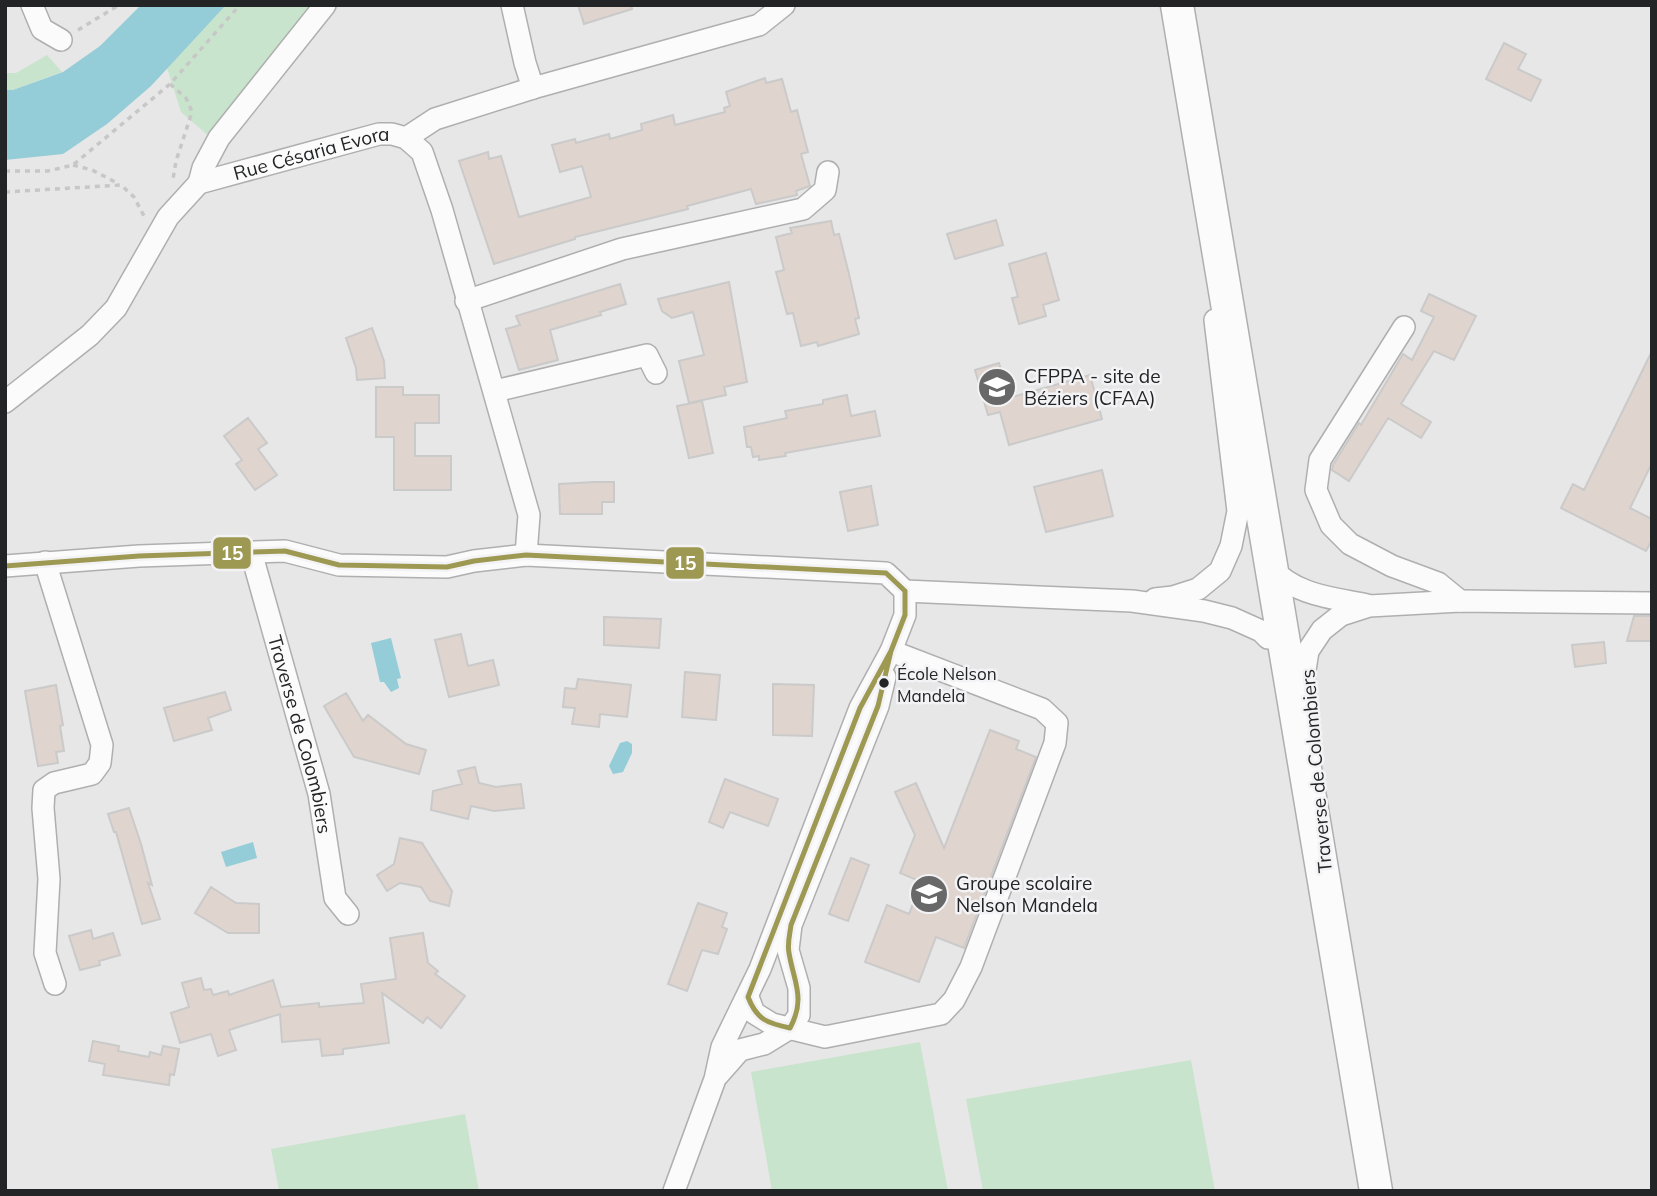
<svg xmlns="http://www.w3.org/2000/svg" width="1657" height="1196" font-family="Mulish,sans-serif">
  <style>
    .green { fill: #c9e4cc }
    .water { fill: #94ccd7 }
    .building { fill: #dfd4ce; stroke: #cbcaca; stroke-width: 2 }
    .lines { fill: none; stroke-linecap: round; stroke-linejoin: round }
    .minor-casing { stroke: #afafb0; stroke-width: 24 }
    .highway-casing { stroke: #afafb0; stroke-width: 35 }
    .path { stroke: #c7c7c8; stroke-width: 3.5; stroke-dasharray: 5 5; stroke-linecap: butt }
    .minor { stroke: #fbfbfc; stroke-width: 21 }
    .highway { stroke: #fbfbfc; stroke-width: 32 }
    .bus-1-casing { stroke: #f3f3f6; stroke-width: 10 }
    .bus-1 { stroke: #9e9952; stroke-width: 5 }
    .bus-dot { fill: #232425; stroke: #f3f3f6; stroke-width: 2.5 }
    .labels { text-anchor: middle; stroke-width: 5; stroke-linejoin: round; paint-order: stroke }
    .bus-label { font-size: 17px; fill: #232425; stroke: #f3f3f6; text-anchor: start }
    .street-label { font-size: 19px; fill: #232425; stroke: #f3f3f6 }
    .poi-label { font-size: 19px; fill: #232425; stroke: #f3f3f6; text-anchor: start }
    .line-badge { stroke: #f3f3f6; stroke-width: 2.5 }
    .badge-label { font-size: 19px; text-anchor: middle; font-weight: bold; fill: #fff }
  </style>
  <rect width="100%" height="100%" fill="#e7e7e8"/>
  <path class="green" d="M 226,5 L 318,5 L 212,139 L 181,112 L 167,68 Z
    M 47,55 L 62,72 L 13,90 L 5,90 L 5,73 L 16,73 Z
    M 920,1042 L 948,1191 L 772,1191 L 751,1072 Z
    M 1191,1060 L 1215,1191 L 983,1191 L 966,1099 Z
    M 465,1114 L 479,1191 L 279,1191 L 271,1149 Z"/>
  <path class="water" d="M 141,5 L 226,5 L 151,86 L 107,124 L 63,154 L 5,160 L 5,90 L 13,90 L 63,72 L 100,46 Z
    M 391,638 L 401,678 L 397,679 L 399,688 L 391,692 L 384,682 L 380,682 L 371,643 Z
    M 627,741 L 632,744 L 632,753 L 623,772 L 613,774 L 609,766 L 620,743 Z
    M 253,842 L 257,858 L 226,867 L 221,852 Z"/>
  <path class="building" d="M 578,5 L 631,5 L 632,9 L 584,24 Z
    M 1504,43 L 1526,54 L 1518,69 L 1541,80 L 1531,101 L 1486,79 Z
    M 765,78 L 766,83 L 782,79 L 791,112 L 797,110 L 808,152 L 801,154 L 810,186 L 796,191 L 797,195 L 756,204 L 751,189 L 687,206 L 688,209 L 575,237 L 575,239 L 494,264 L 459,161 L 488,152 L 489,159 L 501,156 L 519,217 L 591,197 L 582,166 L 560,172 L 552,145 L 575,139 L 576,143 L 609,134 L 610,139 L 642,130 L 641,124 L 673,115 L 675,125 L 725,112 L 724,108 L 730,106 L 726,92 Z
    M 996,220 L 1003,245 L 955,259 L 947,234 Z
    M 831,221 L 834,235 L 839,234 L 849,274 L 859,318 L 855,319 L 859,334 L 818,346 L 817,342 L 801,346 L 793,313 L 787,314 L 776,272 L 784,270 L 776,237 L 792,233 L 790,228 Z
    M 1046,253 L 1059,300 L 1043,305 L 1046,316 L 1019,324 L 1012,298 L 1018,297 L 1009,264 Z
    M 729,282 L 747,382 L 724,387 L 726,395 L 689,403 L 679,361 L 704,355 L 693,312 L 672,318 L 662,311 L 658,299 Z
    M 620,284 L 626,304 L 600,312 L 601,315 L 550,330 L 558,360 L 519,370 L 506,329 L 520,325 L 516,316 Z
    M 1429,294 L 1476,316 L 1454,360 L 1434,351 L 1401,404 L 1431,422 L 1421,438 L 1388,418 L 1349,481 L 1332,470 L 1333,465 L 1359,423 L 1361,425 L 1403,354 L 1412,360 L 1434,317 L 1421,311 Z
    M 372,328 L 384,361 L 385,378 L 357,380 L 356,368 L 346,338 Z
    M 1652,351 L 1652,463 L 1630,508 L 1652,519 L 1652,540 L 1646,551 L 1561,508 L 1573,484 L 1584,490 Z
    M 999,363 L 1009,398 L 1090,375 L 1102,419 L 1009,445 L 1000,412 L 988,415 L 975,370 Z
    M 376,387 L 403,387 L 403,395 L 439,395 L 439,423 L 415,423 L 415,456 L 451,456 L 451,490 L 394,490 L 394,437 L 376,437 Z
    M 847,395 L 851,416 L 875,411 L 880,436 L 785,453 L 786,456 L 759,460 L 759,456 L 753,457 L 751,447 L 747,447 L 744,427 L 787,418 L 785,411 L 823,404 L 823,400 Z
    M 702,401 L 713,453 L 689,458 L 677,406 Z
    M 248,418 L 267,443 L 258,449 L 277,475 L 255,490 L 236,464 L 242,460 L 224,436 Z
    M 1102,470 L 1113,516 L 1046,532 L 1034,487 Z
    M 595,482 L 614,482 L 614,502 L 602,502 L 602,514 L 560,514 L 559,484 Z
    M 871,486 L 878,525 L 848,531 L 840,492 Z
    M 1634,616 L 1652,616 L 1652,641 L 1627,641 Z
    M 604,617 L 661,619 L 659,648 L 604,645 Z
    M 461,634 L 468,666 L 493,660 L 499,685 L 449,697 L 435,640 Z
    M 1604,642 L 1606,663 L 1575,667 L 1572,645 Z
    M 685,672 L 720,675 L 716,720 L 682,717 Z
    M 578,679 L 631,685 L 627,717 L 600,714 L 599,727 L 572,724 L 575,708 L 563,707 L 565,688 L 576,689 Z
    M 773,684 L 814,685 L 812,736 L 773,735 Z
    M 56,685 L 63,725 L 60,726 L 64,751 L 56,752 L 58,763 L 38,766 L 25,691 Z
    M 225,692 L 231,710 L 208,718 L 212,730 L 174,741 L 164,708 Z
    M 346,693 L 363,721 L 368,715 L 406,744 L 426,750 L 419,774 L 354,757 L 324,706 Z
    M 990,730 L 1019,741 L 1016,749 L 1036,757 L 964,948 L 936,937 L 919,982 L 865,962 L 887,905 L 909,914 L 922,882 L 900,873 L 915,835 L 895,792 L 916,783 L 944,848 Z
    M 475,767 L 479,783 L 496,787 L 521,784 L 524,808 L 494,811 L 471,806 L 468,819 L 431,810 L 433,791 L 462,784 L 458,771 Z
    M 725,779 L 778,799 L 768,826 L 730,812 L 723,828 L 709,822 Z
    M 129,808 L 141,844 L 152,885 L 148,883 L 160,919 L 142,924 L 116,832 L 114,832 L 108,814 Z
    M 400,838 L 422,843 L 452,891 L 449,906 L 430,901 L 421,887 L 400,883 L 387,891 L 377,875 L 394,864 Z
    M 851,858 L 869,865 L 848,921 L 829,914 Z
    M 211,887 L 236,903 L 259,904 L 259,933 L 228,933 L 195,913 Z
    M 698,903 L 727,913 L 722,927 L 727,929 L 718,954 L 702,950 L 687,991 L 668,984 Z
    M 91,930 L 93,939 L 113,933 L 120,955 L 99,961 L 100,965 L 80,970 L 69,936 Z
    M 423,933 L 428,963 L 438,971 L 435,974 L 465,996 L 441,1028 L 427,1017 L 423,1023 L 382,993 L 389,1043 L 343,1049 L 343,1054 L 322,1056 L 320,1039 L 282,1042 L 280,1014 L 229,1030 L 236,1050 L 218,1056 L 211,1034 L 180,1043 L 171,1013 L 189,1007 L 182,983 L 201,978 L 204,990 L 211,989 L 213,995 L 228,991 L 229,995 L 273,980 L 281,1007 L 319,1003 L 319,1007 L 364,1003 L 361,984 L 396,979 L 390,938 Z
    M 93,1041 L 119,1046 L 118,1051 L 149,1057 L 150,1052 L 161,1055 L 163,1046 L 179,1049 L 174,1075 L 170,1074 L 169,1085 L 103,1075 L 105,1064 L 89,1061 Z"/>
  <g class="lines">
    <defs>
      <g id="minor">
        <path d="M 32,5 L 42,29 L 61,40"/>
        <path d="M 512,5 L 525,63 L 533,88"/>
        <path d="M 406,138 L 435,119 L 533,88 L 759,25 L 784,5"/>
        <path d="M 199,183 L 203,168 L 219,138 L 325,5"/>
        <path d="M 466,301 L 622,249 L 803,209 L 825,190 L 828,172"/>
        <path d="M 1404,327 L 1320,460 L 1316,490 L 1331,525 L 1350,544 L 1392,566 L 1438,583 L 1460,601"/>
        <path d="M 495,391 L 647,355 L 656,373"/>
        <path id="s1" d="M 5,402 L 90,335 L 116,308 L 168,217 L 199,183 L 379,134 L 392,134 L 406,138 L 422,152 L 442,210 L 529,515 L 526,555"/>
        <path id="s2" d="M 251,552 L 319,794 L 335,898 L 348,914"/>
        <path d="M 45,562 L 102,745 L 100,763 L 92,774 L 54,783 L 44,790 L 43,808 L 49,879 L 45,953 L 55,984"/>
        <path d="M 5,566 L 139,556 L 285,551 L 339,565 L 447,567 L 474,561 L 526,555 L 886,573 L 905,591 L 1132,601 L 1204,611 L 1232,618 L 1261,631 L 1268,638"/>
        <path d="M 1271,567 C 1293,595 1334,598 1367,605"/>
        <path d="M 1155,599 L 1173,597 L 1198,589 L 1220,571 L 1231,546 L 1238,511 L 1215,320"/>
        <path d="M 1306,700 L 1304,676 L 1308,651 L 1322,630 L 1341,615 L 1369,606 L 1460,601 L 1652,603"/>
        <path d="M 748,997 L 754,1013 L 772,1024 L 825,1037 L 941,1014 L 954,1000 L 971,967 L 1055,743 L 1057,723 L 1042,709 L 891,651"/>
        <path d="M 718,1075 L 740,1050 L 764,1044 L 790,1028 L 799,1015 L 799,988 L 788,950 L 791,925 L 878,706 L 885,677"/>
        <path d="M 674,1191 L 715,1079 L 722,1047 L 760,969 L 860,708 L 891,651 L 905,615 L 905,591"/>
      </g>
      <path id="highway" d="M 1177,5 L 1376,1191"/>
    </defs>
    <use href="#minor" class="minor-casing"/>
    <use href="#highway" class="highway-casing"/>
    <path class="path" d="M 78,30 L 119,5
      M 170,84 L 186,98 L 192,112 L 176,161 L 173,179
      M 73,165 L 92,170 L 119,184
      M 5,171 L 48,171 L 73,165 L 170,84 L 240,5
      M 5,192 L 121,185 L 134,197 L 144,216"/>
    <use href="#minor" class="minor"/>
    <use href="#highway" class="highway"/>
    <defs>
      <path id="bus-1" d="M 5,566 L 139,556 L 285,551 L 339,565 L 447,567 L 474,561 L 526,555 L 886,573 L 905,591
        M 891,651 L 878,706 L 791,925 C 790,934 787,943 789,953 C 794,983 806,998 790,1028 C 767,1023 757,1020 748,997 L 860,708 Z
        M 891,651 L 905,615 L 905,591"/>
    </defs>
    <use href="#bus-1" class="bus-1-casing"/>
    <use href="#bus-1" class="bus-1"/>
  </g>
  <defs>
    <symbol id="school-disc" viewBox="-11 -11 22 22"><circle r="9.5" fill="#686869" stroke="#f3f3f6"/><path d="M0-5L7-2L0 1L-7-2ZM-4 1L0 2.5L4 1V4Q0 6-4 4Z" fill="#fff"/></symbol>
  </defs>
  <g fill-rule="evenodd">
    <use href="#school-disc" x="975" y="365" width="44" height="44"/>
    <use href="#school-disc" x="907" y="872" width="44" height="44"/>
  </g>
  <circle class="bus-dot" cx="884" cy="683" r="6"/>
  <g class="labels">
    <g class="bus-label">
      <text x="897" y="680">École Nelson<tspan x="897" dy="22">Mandela</tspan></text>
    </g>
    <g class="street-label">
      <text dy="7" stroke="none"><textPath href="#s1" startOffset="413">Rue Césaria Evora</textPath></text>
      <text dy="7" stroke="none"><textPath href="#s2" startOffset="189">Traverse de Colombiers</textPath></text>
      <text transform="translate(1316 771) rotate(-95)" y="7">Traverse de Colombiers</text>
    </g>
    <g class="poi-label">
      <text x="1024" y="383">CFPPA - site de<tspan x="1024" dy="22">Béziers (CFAA)</tspan></text>
      <text x="956" y="890">Groupe scolaire<tspan x="956" dy="22">Nelson Mandela</tspan></text>
    </g>
  </g>
  <g class="line-badge">
    <rect x="212" y="536" width="40" height="34" rx="7" fill="#9e9952"/>
    <rect x="665" y="546" width="40" height="34" rx="7" fill="#9e9952"/>
  </g>
  <g class="badge-label">
    <text x="232" y="560">15</text>
    <text x="685" y="570">15</text>
  </g>
  <rect width="1657" height="1196" fill="none" stroke="#232425" stroke-width="14"/>
</svg>
